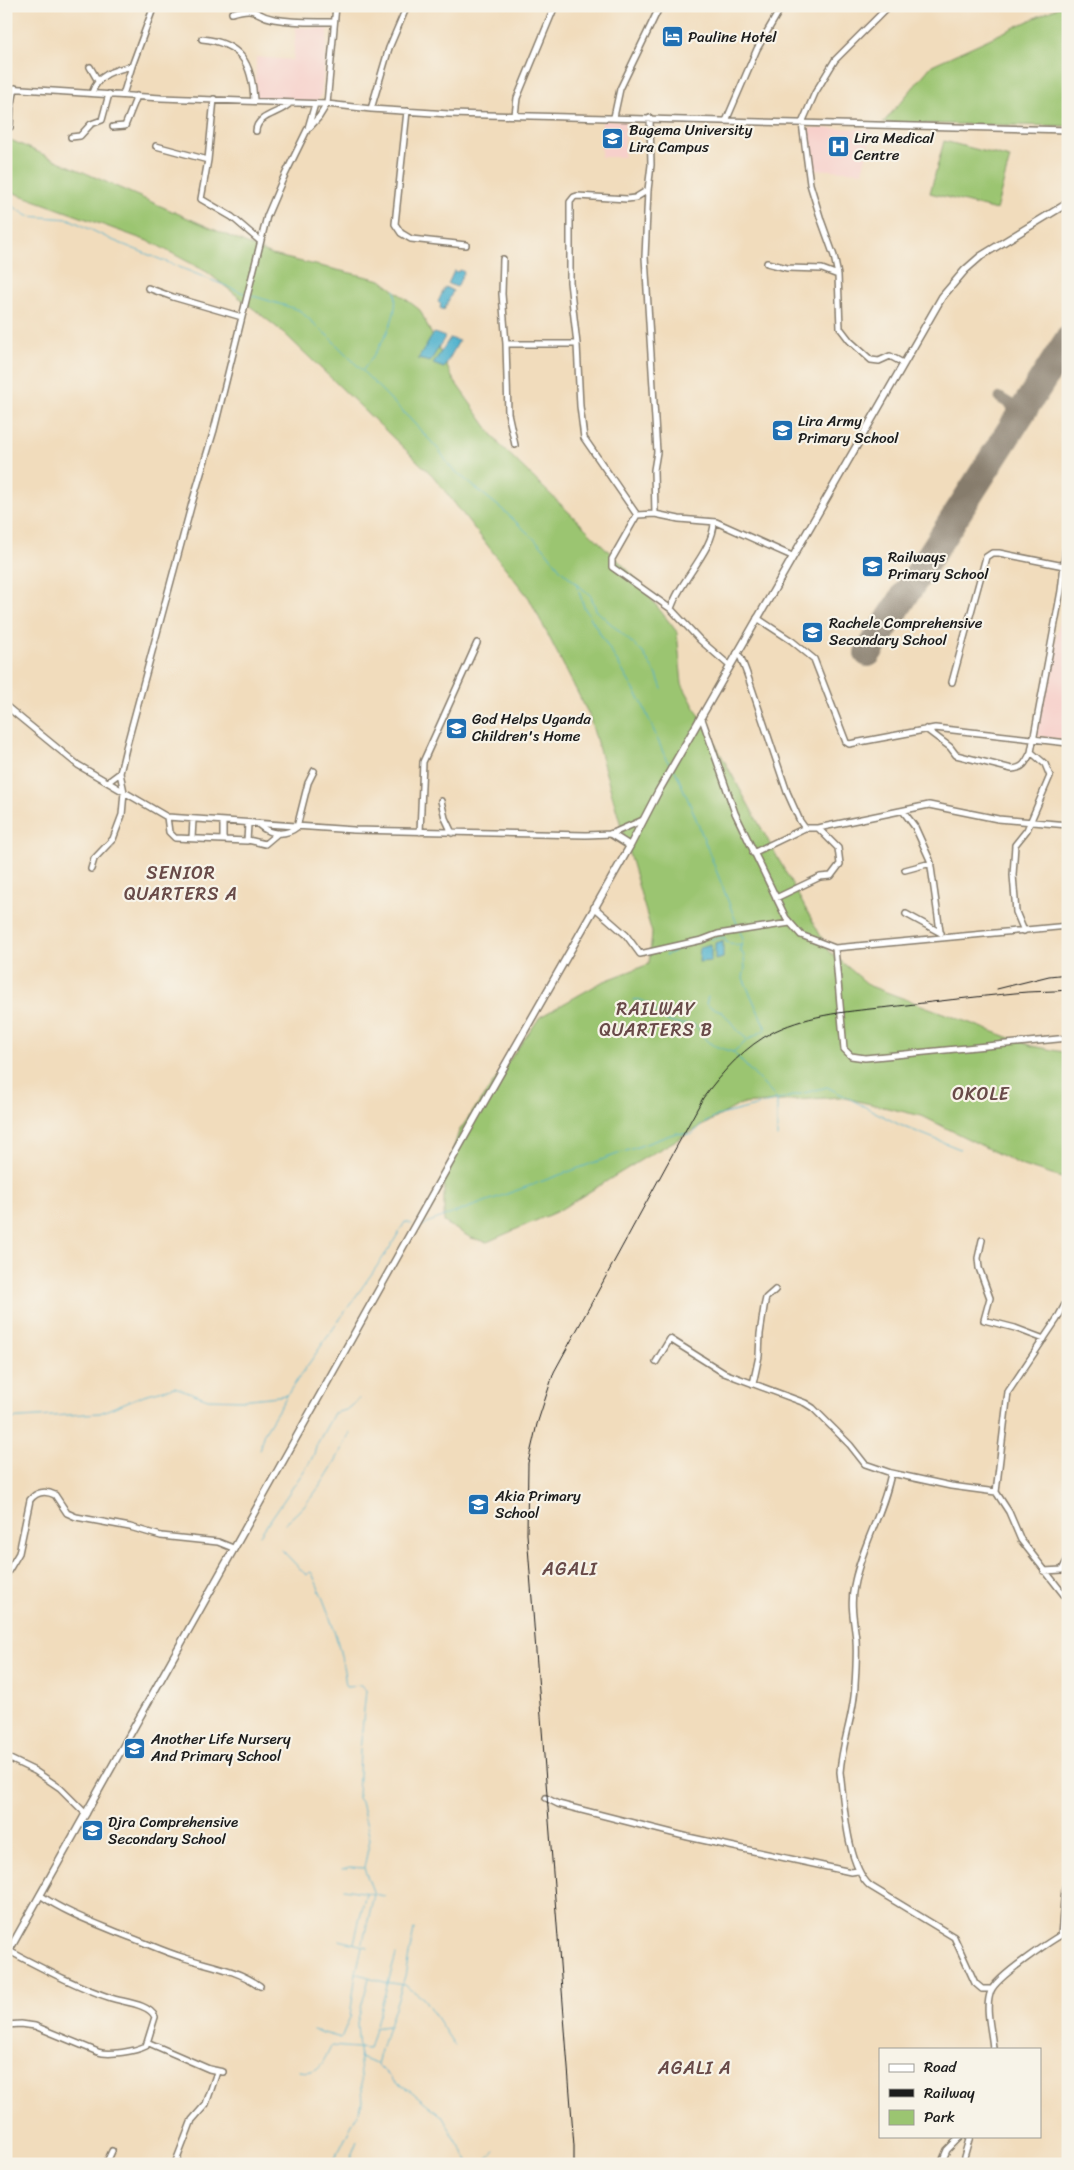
<svg xmlns="http://www.w3.org/2000/svg" width="1074" height="2170" font-family="Sriracha,sans-serif">
  <style>
    .built { fill: #f7d0cb }
    .green { fill: #9bc571; stroke: #5c7046 }
    .water { fill: #4eb1cd; stroke: #356674 }
    .lines { fill: none; stroke-linecap: round; stroke-linejoin: round }
    .stream { stroke: #4eb1cd; stroke-width: 1 }
    .taxiway { stroke: #867c6c; stroke-width: 11 }
    .runway { stroke: #867c6c; stroke-width: 28 }
    .minor-casing { stroke: #867c6c; stroke-width: 8 }
    .major-casing { stroke: #867c6c; stroke-width: 9 }
    .minor { stroke: #fff; stroke-width: 5 }
    .major { stroke: #fff; stroke-width: 6 }
    .rail { stroke: #1c1c1c; stroke-width: 1 }
    .labels { text-anchor: middle; stroke-width: 4.5; stroke-linejoin: round; paint-order: stroke }
    .poi-label { font-size: 15px; fill: #1c1c1c; stroke: #f7f3e8; text-anchor: start }
    .quarter-label { font-size: 18px; letter-spacing: 1px; fill: #684a48; stroke: #f7f3e8 }
  </style>
  <rect width="100%" height="100%" fill="#f7f3e8"/>
  <filter id="ink" filterUnits="userSpaceOnUse"><feTurbulence type="fractalNoise" baseFrequency=".02" numOctaves="2"/><feDisplacementMap in="SourceGraphic" scale="10" xChannelSelector="R" yChannelSelector="G"/><feConvolveMatrix kernelMatrix="1 2 1 2 8 2 1 2 1" color-interpolation-filters="sRGB"/></filter>
  <filter id="wash" filterUnits="userSpaceOnUse"><feTurbulence type="fractalNoise" baseFrequency=".0096" numOctaves="4" result="noise"/><feDisplacementMap in="SourceGraphic" scale="20" xChannelSelector="R" yChannelSelector="G"/><feGaussianBlur stdDeviation="1.12" result="paint"/><feColorMatrix in="noise" values="0 0 0 0 0 0 0 0 0 0 0 0 0 0 0 0 0 1.4 0 .05"/><feComposite in="paint" operator="in"/></filter>
  <g filter="url(#wash)">
    <rect width="100%" height="100%" fill="#f1dcbc"/>
    <path class="built" d="M 296,27 L 328,29 L 321,97 L 314,102 L 255,100 L 256,57 L 293,60 Z
      M 602,120 L 625,121 L 624,157 L 601,157 Z
      M 811,128 L 871,129 L 872,133 L 862,172 L 812,169 L 805,133 Z
      M 1068,578 L 1068,740 L 1036,736 Z"/>
    <path class="green" d="M 1061,6 L 1068,6 L 1068,126 L 883,123 L 932,65 Z
      M 6,138 L 272,255 L 381,280 L 420,310 L 453,379 L 499,444 L 631,573 L 677,632 L 682,684 L 829,951 L 870,986 L 1032,1046 L 1068,1053 L 1068,1180 L 1023,1166 L 922,1116 L 840,1097 L 741,1104 L 646,1157 L 558,1211 L 487,1242 L 471,1238 L 444,1222 L 444,1179 L 459,1131 L 540,1017 L 602,982 L 649,964 L 652,933 L 589,715 L 529,598 L 433,476 L 284,333 L 207,272 L 153,243 L 6,190 Z
      M 944,141 L 1010,158 L 996,210 L 930,193 Z"/>
    <path class="water" d="M 460,270 L 464,272 L 457,287 L 448,284 L 454,271 L 458,272 Z
      M 445,287 L 453,291 L 444,310 L 440,308 L 441,304 L 438,302 Z
      M 434,333 L 445,337 L 430,362 L 418,359 Z
      M 450,338 L 459,341 L 444,368 L 433,364 Z
      M 723,941 L 723,958 L 715,960 L 715,943 Z
      M 711,944 L 711,961 L 699,962 L 700,947 Z"/>
    <g class="lines">
      <path class="stream" d="M 6,202 L 28,216 L 69,219 L 112,240 L 246,294
        M 250,295 L 299,310 L 329,337 L 410,419 L 439,450 L 451,468 L 503,510 L 543,547 L 561,570 L 591,596 L 596,610 L 643,653 L 657,675 L 662,689
        M 363,370 C 379,348 400,319 395,290
        M 576,583 L 584,607 L 642,703 L 666,759 L 671,765
        M 675,770 L 693,811 L 739,929
        M 740,932 L 743,939 L 740,949 L 744,956 L 745,968 L 743,978 L 766,1029 L 748,1040 L 733,1052 L 774,1096 L 777,1101 L 777,1137
        M 711,939 L 724,937 L 726,942 L 741,946
        M 666,955 L 685,946
        M 708,997 L 706,1004 C 711,1009 718,1008 723,1013 C 732,1022 737,1032 747,1039
        M 633,1000 C 647,996 656,1014 666,1020 C 675,1025 684,1025 693,1024 C 700,1028 701,1034 706,1040 C 713,1047 724,1049 733,1052
        M 418,1225 L 422,1226 L 429,1222 L 676,1133 L 691,1135 L 703,1124 L 717,1116 L 827,1087 L 900,1125 L 960,1149
        M 6,1419 L 100,1413 L 144,1395 L 175,1387 L 208,1399 L 242,1400 L 287,1395
        M 259,1450 L 264,1433 L 291,1389 L 389,1249 L 405,1222 L 411,1224
        M 285,1523 C 316,1499 333,1467 350,1433
        M 260,1535 L 310,1462 L 314,1454 L 316,1446 L 334,1413 L 346,1410 L 359,1399
        M 282,1550 L 304,1573 L 307,1575 L 310,1572 L 312,1573 C 328,1609 342,1647 346,1686 L 361,1685 L 366,1690 L 360,1751 L 358,1798 L 361,1802 L 370,1839 L 364,1868 L 374,1894 L 356,1973 L 384,1982 L 405,1985 L 424,1999 L 455,2046
        M 342,1869 L 350,1867 L 363,1868
        M 344,1889 L 385,1896
        M 339,1940 L 368,1947
        M 354,1943 L 366,1892
        M 389,2026 L 405,1976 L 414,1929
        M 374,2028 L 388,2026 L 377,2064 L 395,2082 L 411,2091 L 442,2116 L 470,2164
        M 313,2030 L 341,2038 L 350,2017 L 356,1973
        M 359,2057 L 376,2063
        M 299,2071 C 321,2075 323,2061 331,2046 L 369,2049 L 396,1955
        M 330,2164 L 340,2149 L 363,2102 L 357,2023 L 369,1978
        M 348,2164 L 357,2141
        M 481,2164 L 495,2151"/>
      <path class="taxiway" d="M 1000,398 L 1022,411"/>
      <path class="runway" d="M 868,653 L 1068,340"/>
    </g>
  </g>
  <g filter="url(#ink)">
    <g class="lines">
      <defs>
        <path id="minor" d="M 232,13 C 259,5 252,15 274,19 C 294,23 313,22 334,22
          M 202,39 C 241,43 252,63 254,100
          M 90,67 L 98,81
          M 6,88 L 161,98 L 327,104 L 371,109 L 449,114 L 1068,130
          M 92,93 C 98,74 114,70 132,66 L 154,6
          M 123,95 L 132,66
          M 214,99 L 208,160 L 201,199 L 232,217 L 260,241
          M 371,109 L 389,48 L 407,6
          M 407,111 L 395,224 L 401,233 L 411,239 L 466,245
          M 6,115 L 11,109 L 15,88
          M 515,115 L 517,98 L 555,6
          M 614,117 L 620,89 L 660,6
          M 726,121 L 757,49 L 782,6
          M 10,127 L 11,109
          M 113,127 L 125,126 L 137,96
          M 310,127 L 319,117 L 327,104 L 336,6
          M 256,131 C 257,114 281,114 290,103
          M 71,137 L 80,136 L 91,124 L 102,120 L 109,94
          M 156,146 L 208,160
          M 503,259 L 502,294 L 506,344
          M 767,263 L 787,268 L 822,269 L 838,275 L 840,328 L 850,341 L 871,360 L 879,361 L 890,356 L 903,363
          M 838,275 L 834,256 L 821,220 L 810,184 L 802,123 L 815,93 L 835,60 L 889,6
          M 148,288 L 173,297 L 242,317
          M 515,445 L 508,413 L 506,344 L 577,344
          M 655,514 L 679,519 L 716,522 L 792,556
          M 637,515 L 655,514 L 654,470 L 657,452 L 645,257 L 648,190 L 651,165 L 650,118
          M 637,515 L 584,438 L 580,406 L 577,344 L 570,282 L 570,202 L 574,197 L 577,196 L 627,199 L 635,198 L 648,190
          M 637,515 L 612,559 L 612,567 L 671,609 L 700,640 L 730,666
          M 671,609 C 679,581 714,550 714,522
          M 757,618 L 792,641 L 814,659 L 846,742 L 849,744 L 935,728 L 1068,743
          M 737,653 L 741,658 L 747,674 L 787,792 L 800,821 L 805,828
          M 952,682 L 986,557 L 992,553 L 999,553 L 1064,566
          M 6,706 L 78,765 L 167,817 L 354,830 L 586,835 L 611,834 L 643,820
          M 701,716 L 735,813 L 786,918 L 801,935 L 835,948 L 1068,926
          M 926,729 L 950,747 L 956,755 L 1012,769 C 1024,768 1026,762 1031,752
          M 108,782 L 120,773
          M 441,801 L 445,818 L 452,833
          M 903,811 L 915,827 L 930,860 L 940,931
          M 167,817 L 169,832 L 175,838 L 247,841 L 248,824
          M 223,822 L 223,840
          M 259,825 C 270,835 286,836 297,827 L 308,783 L 314,771
          M 420,832 L 423,762 L 477,643
          M 192,838 L 193,820
          M 248,840 L 265,844 L 278,833
          M 753,853 L 805,828 L 818,828 L 929,805 L 998,819 L 1068,825
          M 91,869 L 94,859 L 113,839 L 122,815 L 124,792 L 120,773 L 126,748 L 192,503 L 214,430 L 267,216 L 282,181 L 308,128 L 315,104
          M 905,870 L 931,863
          M 776,898 L 820,877 L 831,876 L 840,864 L 838,848 L 818,828
          M 594,907 L 626,935 L 640,954 L 702,940 L 718,934 L 790,923
          M 906,914 L 941,933
          M 1024,931 L 1016,912 L 1013,875 L 1015,845 L 1027,830 L 1050,776 L 1045,764 L 1031,752 L 1061,591 L 1068,530
          M 835,948 L 844,1049 L 851,1056 L 865,1058 L 1068,1038
          M 982,1240 L 978,1258 L 979,1268 L 990,1298 L 984,1320 L 1015,1328 L 1044,1339
          M 1068,1299 L 1057,1319 L 1008,1392 L 996,1492 L 1009,1512 L 1021,1540 L 1068,1600
          M 656,1362 L 670,1339 L 724,1373 L 805,1403 L 813,1408 L 850,1445 L 865,1464 L 891,1473 C 884,1512 861,1547 854,1586 C 850,1604 854,1621 856,1639 C 857,1654 856,1670 855,1685 C 854,1716 842,1742 840,1772 C 844,1803 847,1866 870,1886 L 954,1937 L 975,1983 L 982,1989 L 991,1989
          M 753,1384 L 759,1356 L 760,1334 L 764,1307 L 766,1298 L 775,1290
          M 891,1473 L 951,1486 L 996,1492
          M 1044,1571 L 1062,1570 L 1068,1559
          M 6,1575 L 19,1553 L 30,1500 C 36,1492 45,1490 55,1495 L 67,1513 L 76,1517 L 130,1527 L 161,1536 L 218,1542 L 233,1548
          M 6,1757 L 35,1771 L 60,1788 L 86,1814
          M 546,1798 L 558,1804 L 688,1837 L 851,1872 L 858,1871
          M 40,1895 C 66,1913 95,1923 124,1935 C 144,1942 164,1952 185,1958 C 211,1966 238,1970 260,1986
          M 1061,1935 L 1065,1888 L 1068,1878
          M 6,2025 L 21,2024 L 35,2026 L 98,2052 C 109,2056 136,2051 146,2046 L 155,2017 C 150,2004 123,2002 111,1998 C 75,1986 42,1968 9,1951
          M 149,2043 L 209,2069 L 223,2072
          M 993,2049 C 992,2031 984,2008 991,1991 C 996,1977 1053,1939 1068,1931
          M 942,2162 L 952,2164
          M 106,2164 L 112,2151
          M 175,2164 L 192,2120 L 206,2104 L 217,2072
          M 941,2164 L 947,2150 L 961,2136
          M 962,2164 L 970,2136"/>
        <path id="major" d="M 611,834 L 630,846
          M 6,1956 L 475,1118 L 630,846 L 658,792 L 942,297 L 965,270 L 981,256 L 1068,203"/>
      </defs>
      <use href="#minor" class="minor-casing"/>
      <use href="#major" class="major-casing"/>
      <use href="#minor" class="minor"/>
      <use href="#major" class="major"/>
      <path class="rail" d="M 997,989 L 1049,976 L 1068,974
        M 574,2164 L 574,2146 L 527,1534 L 528,1463 L 537,1424 L 554,1372 L 703,1098 C 723,1071 745,1046 775,1031 C 811,1014 851,1011 890,1007 C 931,1002 973,997 1015,993 C 1032,991 1050,992 1068,990"/>
    </g>
  </g>
  <defs>
    <symbol id="hotel-square" viewBox="-11 -11 22 22"><rect x="-9" y="-9" width="18" height="18" rx="4" fill="#1f6fb2" stroke="#f7f3e8"/><path d="M-6-4.5h1.5V1H6V5H4.5V3h-9V5H-6ZM-4 0a1.8 1.8 0 1 1 3.6 0ZM.5 0V-2.5h3Q6-2.5 6 0Z" fill="#fff"/></symbol>
    <symbol id="university-square" viewBox="-11 -11 22 22"><rect x="-9" y="-9" width="18" height="18" rx="4" fill="#1f6fb2" stroke="#f7f3e8"/><path d="M0-5L7-2L0 1L-7-2ZM-4 1L0 2.5L4 1V4Q0 6-4 4Z" fill="#fff"/></symbol>
    <symbol id="hospital-square" viewBox="-11 -11 22 22"><rect x="-9" y="-9" width="18" height="18" rx="4" fill="#1f6fb2" stroke="#f7f3e8"/><path d="M-5-5h3v3.5h4V-5h3V5h-3V1.5h-4V5h-3Z" fill="#fff"/></symbol>
    <symbol id="school-square" viewBox="-11 -11 22 22"><rect x="-9" y="-9" width="18" height="18" rx="4" fill="#1f6fb2" stroke="#f7f3e8"/><path d="M0-5L7-2L0 1L-7-2ZM-4 1L0 2.5L4 1V4Q0 6-4 4Z" fill="#fff"/></symbol>
  </defs>
  <g fill-rule="evenodd">
    <use href="#hotel-square" x="660" y="24" width="25" height="25"/>
    <use href="#university-square" x="600" y="126" width="25" height="25"/>
    <use href="#hospital-square" x="826" y="134" width="25" height="25"/>
    <use href="#school-square" x="770" y="418" width="25" height="25"/>
    <use href="#school-square" x="860" y="554" width="25" height="25"/>
    <use href="#school-square" x="800" y="620" width="25" height="25"/>
    <use href="#school-square" x="444" y="716" width="25" height="25"/>
    <use href="#school-square" x="466" y="1492" width="25" height="25"/>
    <use href="#school-square" x="122" y="1736" width="25" height="25"/>
    <use href="#school-square" x="80" y="1818" width="25" height="25"/>
  </g>
  <g class="labels">
    <g class="poi-label">
      <text x="688" y="42">Pauline Hotel</text>
      <text x="629" y="135">Bugema University<tspan x="629" dy="17">Lira Campus</tspan></text>
      <text x="854" y="143">Lira Medical<tspan x="854" dy="17">Centre</tspan></text>
      <text x="798" y="426">Lira Army<tspan x="798" dy="17">Primary School</tspan></text>
      <text x="888" y="562">Railways<tspan x="888" dy="17">Primary School</tspan></text>
      <text x="829" y="628">Rachele Comprehensive<tspan x="829" dy="17">Secondary School</tspan></text>
      <text x="472" y="724">God Helps Uganda<tspan x="472" dy="17">Children's Home</tspan></text>
      <text x="495" y="1501">Akia Primary<tspan x="495" dy="17">School</tspan></text>
      <text x="151" y="1744">Another Life Nursery<tspan x="151" dy="17">And Primary School</tspan></text>
      <text x="108" y="1827">Djra Comprehensive<tspan x="108" dy="17">Secondary School</tspan></text>
    </g>
    <g class="quarter-label">
      <text x="181" y="879">SENIOR<tspan x="181" dy="21">QUARTERS A</tspan></text>
      <text x="656" y="1015">RAILWAY<tspan x="656" dy="21">QUARTERS B</tspan></text>
      <text x="981" y="1100">OKOLE</text>
      <text x="570" y="1575">AGALI</text>
      <text x="695" y="2074">AGALI A</text>
    </g>
  </g>
  <rect width="1074" height="2170" fill="none" stroke="#f7f3e8" stroke-width="25"/>
  <rect x="879" y="2048" width="162" height="90" fill="#f7f3e8" stroke="#9f9d96"/>
  <rect x="889" y="2064" width="25" height="8" fill="#ffffff" stroke="#9f9d96"/>
  <text x="924" y="2072" font-size="15" fill="#1c1c1c">Road</text>
  <rect x="889" y="2089" width="25" height="8" fill="#1c1c1c" stroke="#9f9d96"/>
  <text x="924" y="2098" font-size="15" fill="#1c1c1c">Railway</text>
  <rect x="889" y="2110" width="25" height="15" fill="#9bc571" stroke="#9f9d96"/>
  <text x="924" y="2122" font-size="15" fill="#1c1c1c">Park</text>
</svg>
